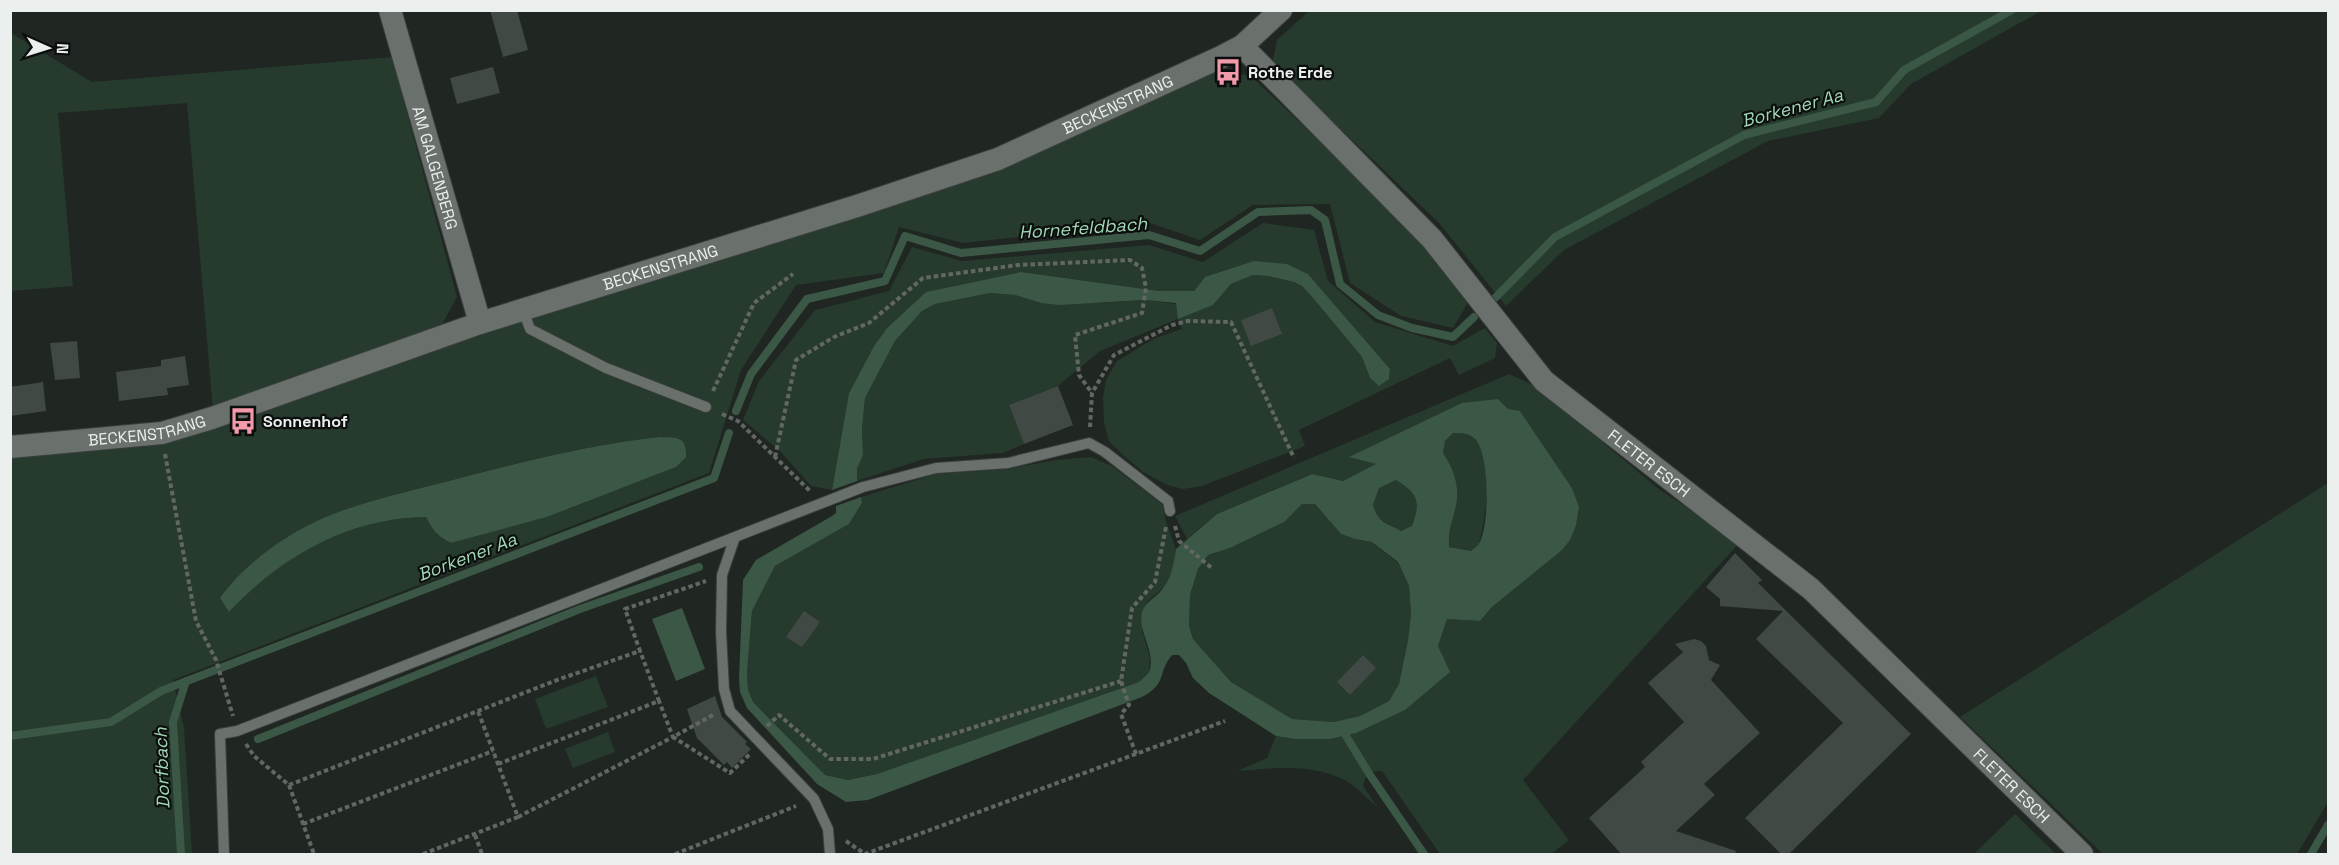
<svg xmlns="http://www.w3.org/2000/svg" width="2339" height="865" font-family="'Space Grotesk',sans-serif">
  <style>
    .green { fill: #263a2e; fill-rule: evenodd }
    .water { fill: #3b5746; fill-rule: evenodd }
    .lines { fill: none; stroke-linecap: round; stroke-linejoin: round }
    .stream { stroke: #3b5746; stroke-width: 8 }
    .building { fill: #414944 }
    .service-casing { stroke: #3b403e; stroke-width: 12 }
    .minor-casing { stroke: #3b403e; stroke-width: 24 }
    .path { stroke: #626764; stroke-width: 4; stroke-dasharray: 4.5 3; stroke-linecap: butt }
    .service { stroke: #6a716c; stroke-width: 10 }
    .minor { stroke: #6a716c; stroke-width: 22 }
    .labels { text-anchor: middle; stroke-width: 4.5; stroke-linejoin: round; paint-order: stroke }
    .poi-label { font-size: 16px; font-weight: bold; fill: #ebefed; stroke: #0b0e0d; text-anchor: start }
    .street-label { font-size: 16px; fill: #ebefed; stroke: #0b0e0d }
    .water-label { font-size: 18px; font-style: italic; fill: #a0d8b6; stroke: #0b0e0d }
  </style>
  <rect width="100%" height="100%" fill="#202622"/>
  <path class="green" d="M 1309,11 L 2041,11 L 1911,84 L 1879,118 L 1768,141 L 1564,250 L 1506,306 L 1439,223 L 1280,71 L 1272,65 L 1277,40 Z
    M 11,33 L 92,82 L 394,57 L 401,91 L 457,297 L 440,328 L 213,410 L 187,103 L 58,113 L 73,286 L 11,291 Z
    M 1216,69 L 1251,76 L 1423,240 L 1468,302 L 1453,328 L 1401,316 L 1350,283 L 1330,204 L 1253,205 L 1200,240 L 1150,223 L 963,243 L 899,227 L 884,273 L 796,285 L 741,370 L 709,473 L 173,680 L 184,728 L 192,854 L 11,854 L 10,457 L 178,440 L 516,323 L 994,173 ZM 660,437 L 676,467 L 547,517 L 451,543 C 438,537 432,531 426,517 C 348,518 282,555 230,611 L 220,598 C 244,564 285,535 323,518 C 361,502 402,493 441,483 C 513,464 586,445 660,437 Z
    M 1263,223 L 1314,230 L 1328,281 L 1375,322 L 1453,346 L 1485,328 L 1497,343 L 1495,358 L 1459,375 L 1450,358 L 1299,430 L 1305,446 L 1202,486 L 1183,489 L 1167,485 L 1143,472 L 1122,454 L 1109,441 L 1104,423 L 1103,398 L 1106,380 L 1117,361 L 1155,338 L 1182,329 L 1178,319 L 1100,351 L 1058,386 L 1009,405 L 1024,444 L 1003,453 L 924,459 L 857,481 L 857,469 L 863,455 L 862,429 L 865,398 L 895,341 L 922,311 L 935,304 L 990,293 L 1015,295 L 1041,303 L 1101,303 L 1144,300 L 1176,304 L 1179,318 L 1213,305 L 1231,284 L 1253,275 L 1268,276 L 1294,282 L 1302,286 L 1313,298 L 1362,357 L 1370,378 L 1379,385 L 1389,379 L 1390,369 L 1308,274 L 1287,264 L 1205,277 L 1194,291 L 1159,291 L 1021,272 L 926,292 L 887,328 L 874,346 L 849,393 L 832,490 L 811,486 L 780,451 L 743,420 L 759,381 L 815,310 L 889,291 L 912,247 L 962,261 L 1149,245 L 1203,262 Z
    M 1509,374 L 1535,386 L 1660,490 L 1741,541 L 1523,780 L 1569,840 L 1551,854 L 1440,854 L 1382,771 C 1370,771 1366,774 1363,786 L 1378,808 C 1370,801 1362,793 1354,786 C 1320,762 1275,768 1237,771 L 1267,758 L 1276,736 L 1295,739 L 1405,710 L 1438,646 L 1447,619 L 1480,621 L 1492,607 L 1561,551 L 1579,507 L 1572,488 L 1520,411 L 1350,457 L 1377,464 L 1343,481 L 1311,474 L 1217,514 L 1187,539 L 1175,516 Z
    M 1453,433 C 1461,433 1469,433 1475,439 C 1496,459 1485,519 1479,544 L 1471,551 L 1449,547 C 1448,525 1455,519 1457,499 C 1459,483 1452,466 1443,453 L 1445,441 Z
    M 1091,457 L 1112,466 L 1162,504 L 1166,522 L 1176,549 L 1174,566 L 1165,586 L 1147,602 L 1142,631 L 1150,657 L 1149,672 L 1139,682 L 877,774 L 848,780 L 825,775 L 753,702 L 748,690 L 747,672 L 752,611 L 775,566 L 849,524 L 862,503 L 861,497 L 936,474 L 1007,469 L 1056,460 Z
    M 1396,480 C 1418,493 1421,502 1412,527 L 1401,531 C 1386,521 1379,524 1373,505 L 1379,488 Z
    M 2328,483 L 2328,802 L 2297,854 L 2103,854 L 1960,717 Z
    M 1302,504 L 1315,504 L 1341,534 L 1355,539 L 1372,542 L 1398,563 L 1409,586 L 1411,614 L 1408,640 L 1399,684 L 1389,701 L 1360,716 L 1334,722 L 1292,719 L 1231,682 L 1193,639 L 1189,626 L 1190,595 L 1198,569 L 1208,555 L 1230,548 L 1283,522 Z
    M 596,676 L 608,707 L 546,729 L 535,699 Z
    M 608,732 L 615,752 L 573,768 L 565,749 Z
    M 2015,814 L 2056,854 L 1974,854 Z"/>
  <path class="water" d="M 1254,261 L 1287,264 L 1308,274 L 1390,369 L 1389,379 L 1379,386 L 1370,378 L 1362,357 L 1313,298 L 1302,286 L 1294,282 L 1268,276 L 1253,275 L 1231,284 L 1213,305 L 1178,319 L 1176,303 L 1144,300 L 1059,305 L 1041,303 L 1015,295 L 990,293 L 935,304 L 922,311 L 895,341 L 865,398 L 862,429 L 863,455 L 857,469 L 857,481 L 832,490 L 849,393 L 874,346 L 887,328 L 926,292 L 1021,272 L 1159,291 L 1194,291 L 1205,277 Z
    M 1498,399 L 1508,409 L 1520,411 L 1572,488 L 1579,507 L 1576,525 L 1570,540 L 1561,551 L 1492,607 L 1480,621 L 1447,619 L 1438,646 L 1450,672 L 1405,710 L 1356,733 L 1330,739 L 1295,739 L 1276,736 L 1209,693 L 1193,678 L 1186,663 L 1179,655 L 1172,655 C 1157,673 1168,683 1142,697 L 868,800 L 846,802 L 817,784 L 747,708 L 740,692 L 739,679 L 743,580 L 756,560 L 832,516 L 836,513 L 836,506 L 861,497 L 862,503 L 849,524 L 775,566 L 752,611 L 747,672 L 748,690 L 753,702 L 825,775 L 848,780 L 877,774 L 1139,682 C 1142,679 1147,675 1149,672 C 1157,653 1137,632 1142,612 C 1146,602 1153,599 1160,592 C 1171,580 1174,564 1176,549 L 1217,514 L 1312,474 L 1343,481 L 1376,464 L 1349,457 L 1462,403 ZM 1453,433 C 1461,433 1469,433 1475,439 C 1490,453 1490,530 1478,545 C 1476,547 1473,549 1471,551 L 1449,547 C 1448,525 1455,518 1457,499 C 1459,483 1452,466 1443,453 L 1445,441 ZM 1396,480 C 1418,493 1421,502 1412,526 L 1401,531 C 1386,522 1379,524 1373,505 L 1379,488 ZM 1302,504 L 1315,504 L 1341,534 L 1355,539 L 1372,542 L 1398,562 L 1409,586 L 1411,614 L 1408,640 L 1399,684 L 1389,701 L 1360,716 L 1334,722 L 1292,719 L 1231,682 L 1193,639 L 1189,626 L 1190,595 L 1198,569 L 1208,555 L 1230,548 L 1284,522 Z
    M 660,437 C 677,438 687,436 686,457 L 676,467 L 547,517 L 451,543 C 438,537 432,530 426,517 C 348,518 282,556 229,612 L 220,598 C 244,564 285,535 323,518 C 361,502 402,493 441,483 C 513,464 586,445 660,437 Z
    M 682,608 L 705,669 L 676,681 L 652,619 Z"/>
  <g class="lines">
    <path class="stream" d="M 1493,300 L 1555,237 L 1744,135 L 1876,102 L 1904,70 L 2012,10
      M 736,411 L 751,374 L 807,299 L 885,281 L 905,236 L 961,253 L 1149,235 L 1200,251 L 1258,212 L 1311,210 L 1325,220 L 1340,284 L 1378,315 L 1412,328 L 1453,337 L 1474,317
      M 10,736 L 111,722 L 161,691 L 714,478 L 729,433
      M 1346,736 L 1370,775 L 1424,854
      M 258,739 L 580,609 L 699,567
      M 181,854 L 173,722 L 186,681
      M 2311,854 L 2328,825"/>
  </g>
  <path class="building" d="M 490,10 L 517,10 L 528,50 L 503,57 Z
    M 493,67 L 500,93 L 457,104 L 450,78 Z
    M 1272,308 L 1282,334 L 1251,346 L 1241,320 Z
    M 77,341 L 80,378 L 55,380 L 50,343 Z
    M 185,356 L 189,385 L 167,388 L 168,395 L 119,401 L 116,372 L 161,366 L 161,360 Z
    M 43,382 L 46,411 L 10,416 L 10,387 Z
    M 1058,386 L 1073,425 L 1024,444 L 1009,405 Z
    M 1735,553 L 1762,580 L 1758,583 L 1911,734 L 1788,855 L 1782,855 L 1745,818 L 1843,723 L 1756,639 L 1783,611 L 1720,606 L 1720,599 L 1706,587 Z
    M 804,611 L 820,622 L 802,647 L 786,637 Z
    M 1694,639 L 1701,641 L 1706,646 L 1709,660 L 1720,665 L 1711,680 L 1760,733 L 1704,784 L 1715,795 L 1676,831 L 1736,851 L 1735,855 L 1622,855 L 1589,818 L 1645,767 L 1641,762 L 1684,722 L 1648,683 L 1683,652 L 1675,644 Z
    M 1363,655 L 1376,668 L 1350,695 L 1337,682 Z
    M 715,696 L 722,717 L 747,742 L 745,744 L 751,749 L 732,768 L 727,762 L 724,765 L 697,738 L 687,709 Z"/>
  <g class="lines">
    <defs>
      <path id="service" d="M 523,310 L 530,329 L 606,368 L 706,407
        M 735,537 L 863,487 L 936,468 L 1008,463 L 1089,443 L 1105,452 L 1168,501 L 1170,511
        M 224,854 L 220,734 L 237,731 L 735,537 L 722,575 L 721,632 L 724,689 L 730,711 L 814,799 L 828,829 L 830,854"/>
      <g id="minor">
        <path id="s1" d="M 390,10 L 480,323"/>
        <path id="s2" d="M 1242,46 L 1432,239 L 1544,381 L 1811,589 L 2082,854"/>
        <path id="s3" d="M 10,447 L 162,433 L 212,418 L 480,323 L 857,206 L 998,159 L 1221,57 L 1242,46 L 1281,10"/>
      </g>
    </defs>
    <use href="#service" class="service-casing"/>
    <use href="#minor" class="minor-casing"/>
    <path class="path" d="M 713,391 L 754,303 L 793,274
      M 722,414 L 738,421 L 810,491
      M 1090,427 L 1092,393 L 1114,355 L 1172,325 L 1188,321 L 1231,322 L 1294,458
      M 165,454 L 196,621 L 216,660 L 233,716
      M 775,457 L 796,360 L 834,337 L 869,323 L 923,278 L 1018,265 L 1130,260 L 1142,268 L 1146,288 L 1142,313 L 1075,335 L 1079,375 L 1092,393
      M 1175,526 L 1179,541 L 1213,569
      M 713,715 L 673,737 L 730,773 L 750,754
      M 767,726 L 779,715 L 830,759 L 873,759 L 1121,681
      M 246,744 L 254,756 L 289,785 L 314,854
      M 1136,754 L 1121,714 L 1129,705 L 1121,681 L 1132,608 L 1155,582 L 1166,527
      M 498,764 L 659,701 L 640,651
      M 289,785 L 557,680 L 640,651 L 625,609 L 706,581
      M 518,817 L 673,737 L 659,701
      M 303,824 L 493,751
      M 475,835 L 482,854
      M 846,841 L 865,854 L 1225,721
      M 423,854 L 518,817 L 478,711
      M 675,854 L 796,806"/>
    <use href="#service" class="service"/>
    <use href="#minor" class="minor"/>
  </g>
  <defs>
    <symbol id="bus-bare" viewBox="-9 -9 18 18"><path d="M-5-6H5V4H4V6H2V4H-2V6H-4V4H-5ZM-3.5-4V0h7V-4ZM-3.5 1.2v1.5H-2V1.2ZM2 1.2v1.5H3.5V1.2Z" fill="#f39aaa" stroke="#0b0e0d" stroke-width="2.5" paint-order="stroke"/></symbol>
  </defs>
  <g fill-rule="evenodd">
    <use href="#bus-bare" x="1209" y="53" width="38" height="38"/>
    <use href="#bus-bare" x="224" y="402" width="38" height="38"/>
  </g>
  <g class="labels">
    <g class="poi-label">
      <text x="1248" y="78">Rothe Erde</text>
      <text x="263" y="427">Sonnenhof</text>
    </g>
    <g class="street-label">
      <text dy="6" stroke="none"><textPath href="#s3" startOffset="1164">BECKENSTRANG</textPath></text>
      <text dy="6" stroke="none"><textPath href="#s1" startOffset="164">AM GALGENBERG</textPath></text>
      <text dy="6" stroke="none"><textPath href="#s3" startOffset="678">BECKENSTRANG</textPath></text>
      <text dy="6" stroke="none"><textPath href="#s3" startOffset="138">BECKENSTRANG</textPath></text>
      <text dy="6" stroke="none"><textPath href="#s2" startOffset="585">FLETER ESCH</textPath></text>
      <text dy="6" stroke="none"><textPath href="#s2" startOffset="1071">FLETER ESCH</textPath></text>
    </g>
    <g class="water-label">
      <text transform="translate(1792 108) rotate(-15)" y="6">Borkener Aa</text>
      <text transform="translate(1083 228) rotate(-4)" y="6">Hornefeldbach</text>
      <text transform="translate(467 557) rotate(-21)" y="6">Borkener Aa</text>
      <text transform="translate(162 768) rotate(-92)" y="6">Dorfbach</text>
    </g>
  </g>
  <rect width="2339" height="865" fill="none" stroke="#ebefed" stroke-width="24"/>
  <g transform="translate(48 48) rotate(93)" stroke="#0b0e0d" stroke-width="4.5" paint-order="stroke">
  <path d="M0-4.5L10 22L0 15L-10 22Z" fill="#ebefed"/>
  <text y="-9" font-size="16" font-weight="bold" text-anchor="middle" fill="#ebefed">N</text>
  </g>
</svg>
